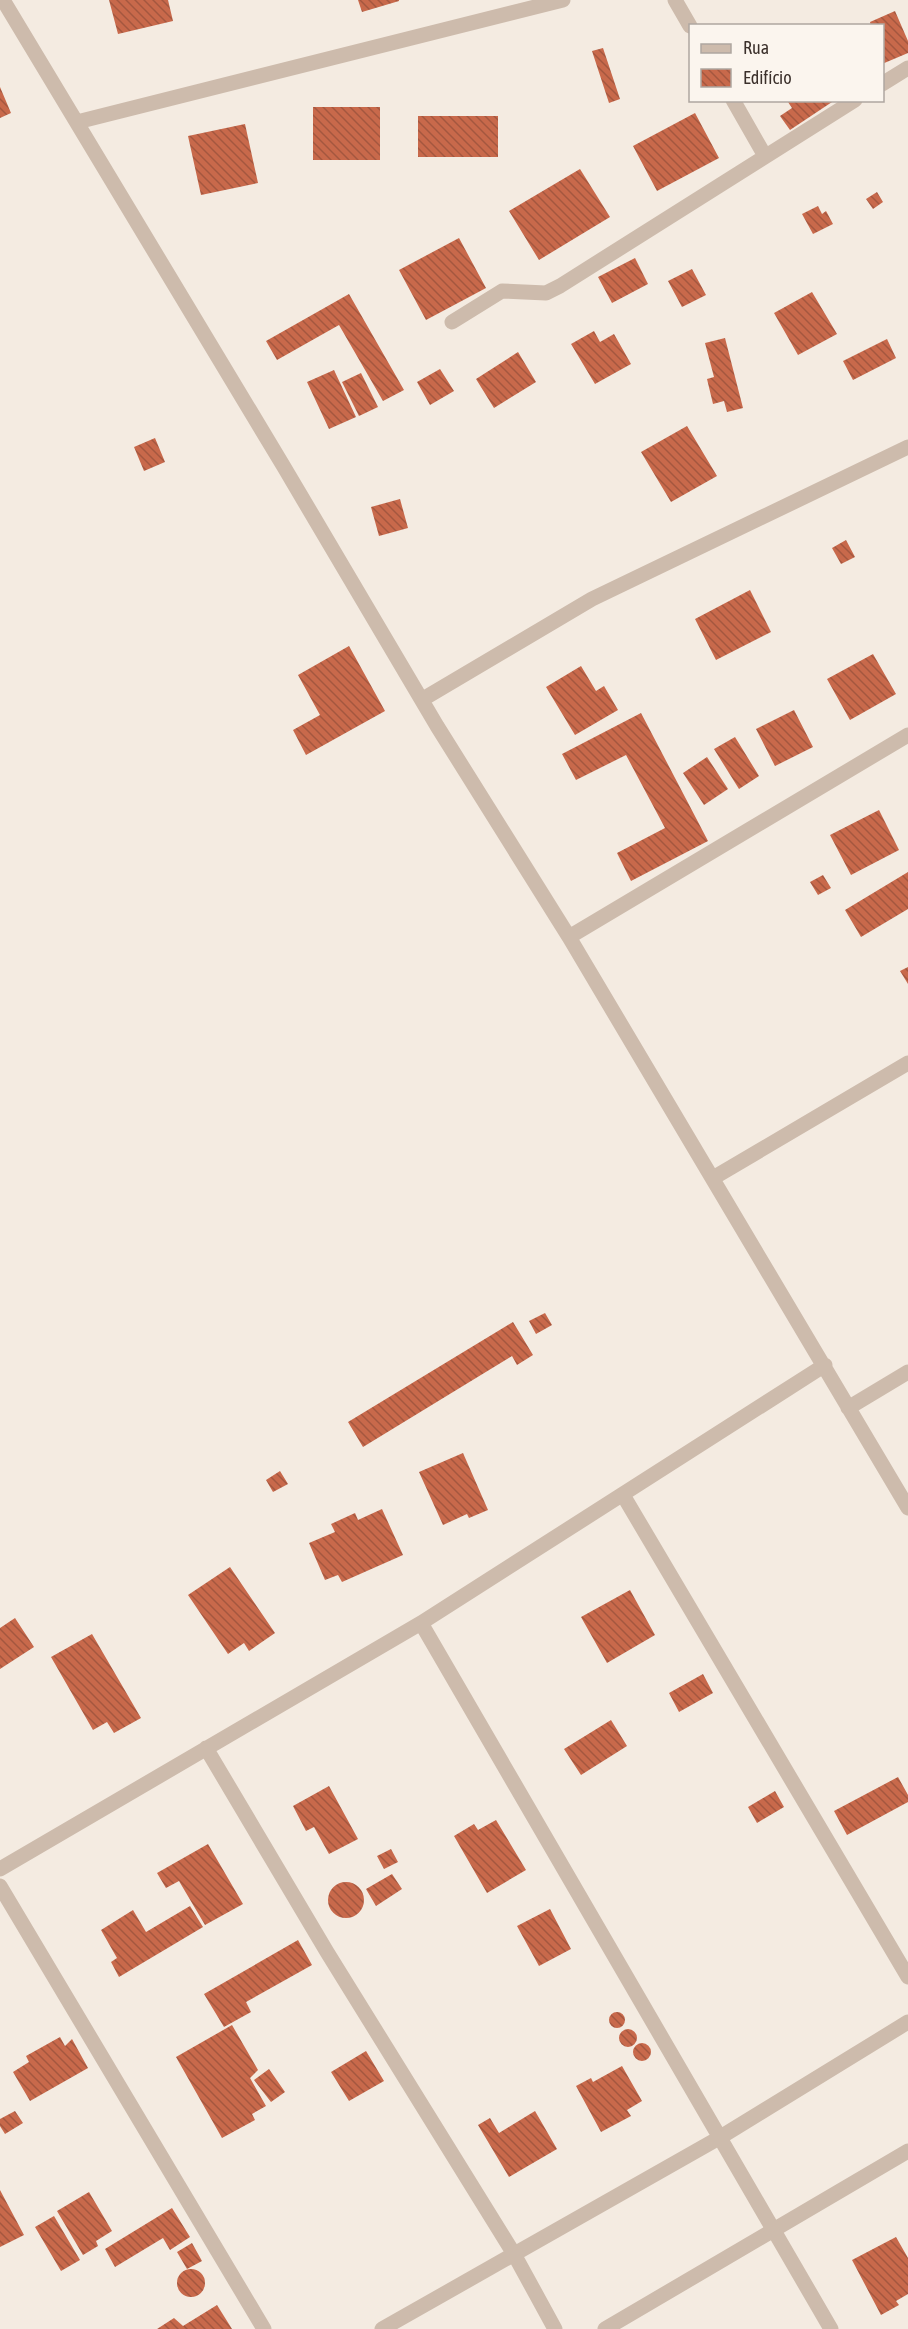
<svg xmlns="http://www.w3.org/2000/svg" width="908" height="2329" font-family="'Asap Condensed',sans-serif">
  <style>
    .building { fill: url(#building-back-hatch) }
    .lines { fill: none; stroke-linecap: round; stroke-linejoin: round }
    .minor { stroke: #cdbbac; stroke-width: 15 }
  </style>
  <defs>
    <pattern id="building-back-hatch" width="6" height="6" patternUnits="userSpaceOnUse" patternTransform="scale(1.5)"><rect width="6" height="6" fill="#c8694b"/><path d="M-1 5l2 2M0 0l6 6M5-1l2 2" fill="none" stroke="#a4573f"/></pattern>
  </defs>
  <rect width="100%" height="100%" fill="#f4ebe1"/>
  <path class="building" d="M 109,0 L 168,0 L 173,21 L 118,34 Z
    M 358,0 L 399,0 L 399,1 L 362,12 Z
    M 895,11 L 908,41 L 908,53 L 882,64 L 882,26 L 871,26 L 870,22 Z
    M 603,48 L 620,99 L 609,103 L 592,51 Z
    M 0,87 L 11,113 L 0,118 Z
    M 791,100 L 835,100 L 790,130 L 780,116 L 792,108 L 788,102 Z
    M 313,107 L 380,107 L 380,160 L 313,160 Z
    M 695,113 L 719,158 L 657,191 L 633,146 Z
    M 418,116 L 498,116 L 498,157 L 418,157 Z
    M 245,124 L 258,183 L 201,195 L 188,136 Z
    M 580,169 L 610,217 L 539,260 L 509,211 Z
    M 877,192 L 883,202 L 873,209 L 866,199 Z
    M 818,206 L 822,214 L 826,211 L 833,224 L 813,234 L 802,214 Z
    M 459,238 L 486,288 L 426,320 L 399,270 Z
    M 635,258 L 648,284 L 612,303 L 598,277 Z
    M 692,269 L 706,295 L 682,307 L 668,281 Z
    M 812,292 L 837,334 L 798,355 L 774,313 Z
    M 349,294 L 404,390 L 383,401 L 339,325 L 277,360 L 266,341 Z
    M 594,331 L 600,342 L 614,334 L 631,364 L 595,384 L 571,344 Z
    M 725,338 L 743,408 L 727,412 L 724,401 L 713,404 L 707,379 L 714,377 L 705,343 Z
    M 887,339 L 896,358 L 853,380 L 843,361 Z
    M 518,352 L 536,382 L 494,408 L 476,379 Z
    M 440,369 L 454,391 L 430,405 L 417,382 Z
    M 334,370 L 356,417 L 329,429 L 307,382 Z
    M 361,373 L 378,407 L 359,416 L 342,382 Z
    M 687,426 L 717,476 L 671,502 L 641,452 Z
    M 155,438 L 165,462 L 144,471 L 134,447 Z
    M 400,499 L 408,528 L 379,536 L 371,507 Z
    M 846,540 L 855,557 L 841,564 L 832,548 Z
    M 750,590 L 771,632 L 716,660 L 695,619 Z
    M 349,646 L 385,711 L 306,755 L 293,730 L 320,715 L 298,675 Z
    M 873,654 L 896,694 L 850,720 L 827,679 Z
    M 581,666 L 596,691 L 604,686 L 618,710 L 575,735 L 546,687 Z
    M 794,710 L 813,747 L 775,766 L 756,729 Z
    M 641,713 L 708,841 L 631,881 L 617,853 L 665,828 L 626,755 L 576,780 L 562,754 Z
    M 735,737 L 759,776 L 739,789 L 714,749 Z
    M 707,757 L 728,789 L 704,805 L 683,773 Z
    M 879,810 L 899,850 L 851,875 L 830,835 Z
    M 908,872 L 908,909 L 861,937 L 845,910 Z
    M 823,875 L 831,888 L 818,895 L 810,882 Z
    M 908,967 L 908,984 L 900,971 Z
    M 545,1313 L 552,1325 L 536,1334 L 529,1321 Z
    M 513,1322 L 533,1355 L 517,1365 L 512,1356 L 363,1447 L 348,1422 Z
    M 463,1453 L 488,1510 L 469,1518 L 467,1514 L 443,1525 L 419,1472 Z
    M 280,1471 L 288,1484 L 273,1492 L 266,1480 Z
    M 382,1509 L 403,1555 L 342,1582 L 338,1575 L 325,1580 L 309,1543 L 335,1532 L 331,1524 L 355,1513 L 358,1520 Z
    M 230,1567 L 275,1633 L 249,1651 L 244,1643 L 228,1654 L 188,1595 Z
    M 630,1590 L 655,1635 L 607,1663 L 581,1617 Z
    M 15,1618 L 34,1647 L 0,1669 L 0,1628 Z
    M 92,1634 L 141,1718 L 114,1733 L 107,1722 L 93,1730 L 51,1657 Z
    M 703,1674 L 713,1693 L 679,1712 L 669,1693 Z
    M 611,1720 L 627,1746 L 581,1775 L 564,1749 Z
    M 898,1777 L 908,1795 L 908,1802 L 847,1835 L 834,1811 Z
    M 329,1786 L 358,1839 L 329,1854 L 314,1827 L 306,1831 L 293,1806 Z
    M 775,1791 L 784,1807 L 757,1823 L 748,1807 Z
    M 496,1820 L 526,1870 L 487,1893 L 454,1836 L 474,1824 L 478,1830 Z
    M 208,1844 L 243,1904 L 205,1925 L 179,1881 L 166,1888 L 157,1873 Z
    M 391,1849 L 398,1862 L 384,1869 L 377,1856 Z
    M 392,1874 L 402,1889 L 376,1906 L 366,1889 Z
    M328 1900a18 18 0 1 1 36 0a18 18 0 1 1-36 0Z
    M 190,1906 L 203,1927 L 119,1977 L 111,1962 L 117,1958 L 101,1930 L 133,1910 L 146,1932 Z
    M 550,1909 L 571,1949 L 539,1966 L 517,1926 Z
    M 298,1940 L 312,1965 L 246,2002 L 251,2012 L 224,2027 L 204,1994 Z
    M609 2020a8 8 0 1 1 16 0a8 8 0 1 1-16 0Z
    M 232,2025 L 258,2070 L 250,2078 L 266,2106 L 252,2114 L 255,2120 L 222,2138 L 176,2057 Z
    M619 2038a9 9 0 1 1 18 0a9 9 0 1 1-18 0Z
    M 60,2037 L 65,2046 L 72,2039 L 88,2068 L 30,2101 L 13,2072 L 29,2062 L 26,2056 Z
    M633 2052a9 9 0 1 1 18 0a9 9 0 1 1-18 0Z
    M 366,2051 L 384,2081 L 349,2101 L 331,2072 Z
    M 622,2066 L 642,2101 L 627,2110 L 631,2116 L 601,2132 L 576,2086 L 591,2078 L 593,2082 Z
    M 269,2069 L 285,2092 L 271,2102 L 254,2080 Z
    M 15,2111 L 23,2123 L 5,2134 L 0,2126 L 0,2119 Z
    M 535,2111 L 557,2149 L 509,2177 L 478,2125 L 490,2118 L 499,2133 Z
    M 0,2190 L 24,2235 L 0,2247 Z
    M 89,2192 L 112,2231 L 96,2241 L 98,2246 L 83,2255 L 57,2211 Z
    M 172,2208 L 190,2237 L 170,2250 L 163,2238 L 115,2267 L 105,2249 Z
    M 54,2216 L 80,2260 L 61,2271 L 35,2227 Z
    M 896,2237 L 908,2258 L 908,2294 L 896,2301 L 899,2305 L 881,2315 L 852,2260 Z
    M 192,2243 L 202,2261 L 187,2269 L 177,2252 Z
    M177 2283a14 14 0 1 1 28 0a14 14 0 1 1-28 0Z
    M 217,2305 L 232,2329 L 157,2329 L 174,2318 L 183,2326 Z"/>
  <g class="lines">
    <path class="minor" d="M 3,0 L 284,467 L 437,726 L 569,937 L 908,1508
      M 675,0 L 690,26
      M 882,84 L 908,68
      M 733,100 L 765,156
      M 77,122 L 563,0
      M 452,322 L 502,291 L 546,293 L 560,286 L 855,100
      M 423,699 L 592,599 L 908,447
      M 569,937 L 908,735
      M 713,1178 L 908,1063
      M 848,1408 L 908,1372
      M 623,1495 L 908,1977
      M 421,1623 L 831,2329
      M 206,1748 L 327,1952 L 514,2254 L 555,2329
      M 0,1869 L 421,1623 L 825,1365
      M 0,1886 L 264,2329
      M 382,2329 L 719,2138 L 908,2022
      M 605,2329 L 908,2151"/>
  </g>
  <rect x="689" y="24" width="195" height="78" fill="#fbf5ee" stroke="#aea6a0" stroke-width="1.5"/>
  <rect x="701" y="44" width="30" height="9" fill="#cdbbac" stroke="#aea6a0" stroke-width="1.5"/>
  <text x="743" y="54" font-size="18" fill="#3b302b">Rua</text>
  <rect x="701" y="69" width="30" height="18" fill="url(#building-back-hatch)" stroke="#aea6a0" stroke-width="1.5"/>
  <text x="743" y="84" font-size="18" fill="#3b302b">Edifício</text>
</svg>
